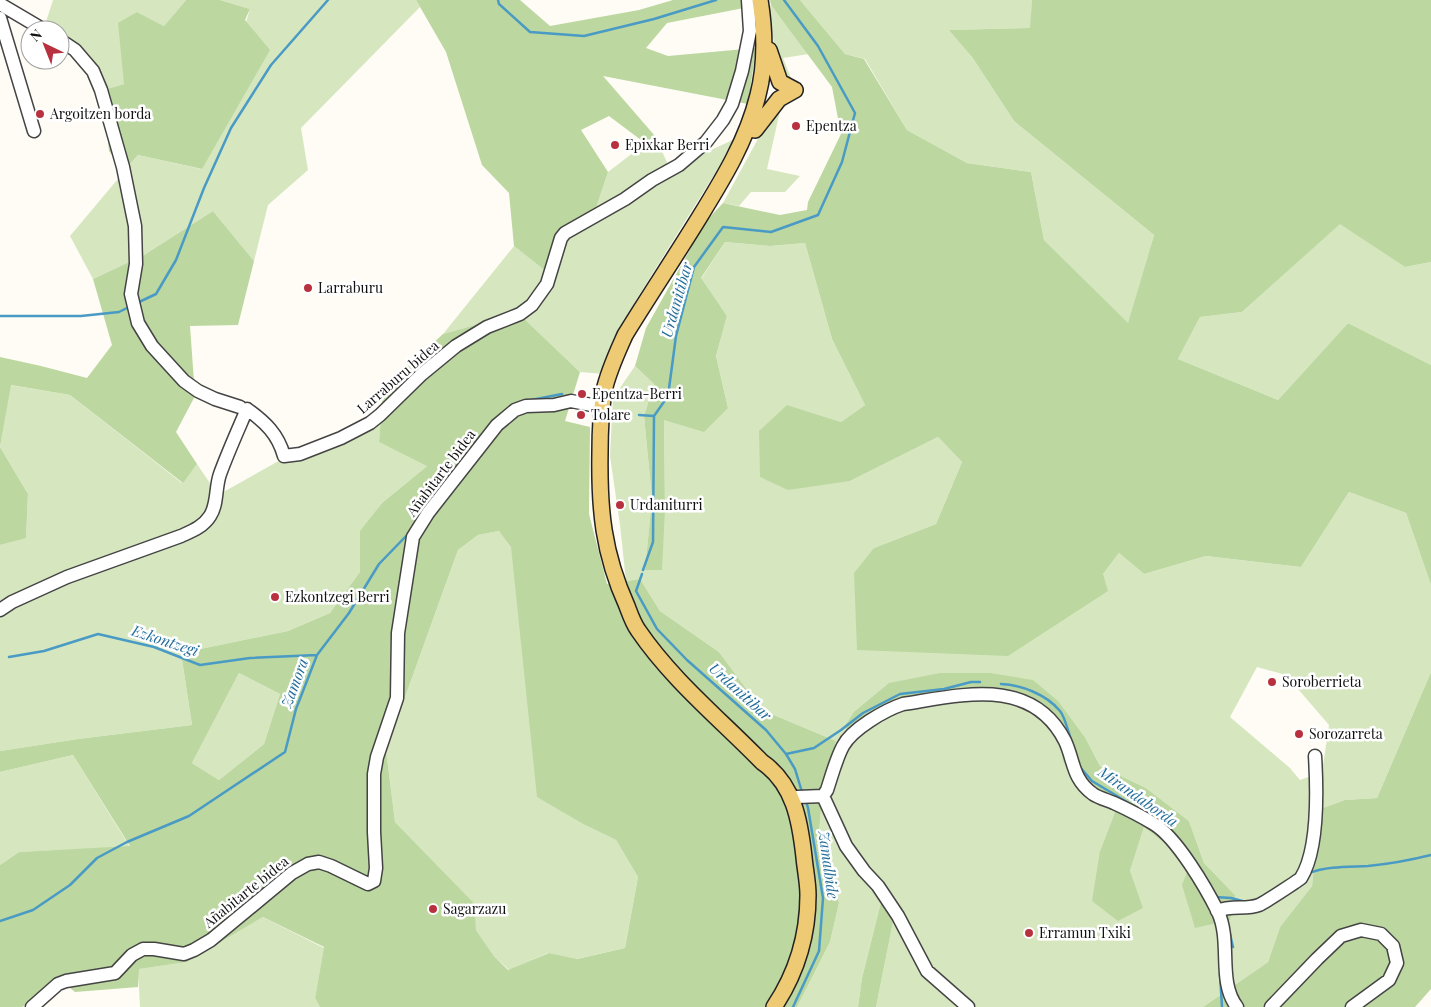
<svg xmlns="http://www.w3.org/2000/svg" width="1431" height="1007" font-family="'Playfair Display',serif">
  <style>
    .green { fill: #d6e7c0; fill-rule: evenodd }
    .forest { fill: #bcd7a0; fill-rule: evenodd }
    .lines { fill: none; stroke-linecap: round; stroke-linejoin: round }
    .stream { stroke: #499ac4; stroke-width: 2.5 }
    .minor-casing { stroke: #444; stroke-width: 15 }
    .major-casing { stroke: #222; stroke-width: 18 }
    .minor { stroke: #fff; stroke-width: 12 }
    .major { stroke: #efca74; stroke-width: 15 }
    .poi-dot { fill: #b8313f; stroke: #fff; stroke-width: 2 }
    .labels { text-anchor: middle; stroke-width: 5; stroke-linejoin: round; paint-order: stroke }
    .poi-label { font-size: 14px; fill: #111; stroke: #fff; text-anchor: start }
    .street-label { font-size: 14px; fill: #111; stroke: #fff }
    .water-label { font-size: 15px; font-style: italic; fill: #216c9b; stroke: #fff }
  </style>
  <rect width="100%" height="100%" fill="#fefcf5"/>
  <path class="green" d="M 53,0 L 186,0 L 164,26 L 137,12 L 124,84 L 103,90 L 60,37 L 60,30 L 47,30 L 44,28 Z
    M 220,0 L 416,0 L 420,7 L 301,128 L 308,170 L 268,205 L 254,261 L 213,211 L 144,255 L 93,279 L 70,236 L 138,155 L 201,169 L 250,9 Z
    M 800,0 L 1032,0 L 1031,28 L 950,30 L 972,57 L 1014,121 L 1154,235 L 1128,324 L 1044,240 L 1031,172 L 967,163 L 907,130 L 865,59 L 845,54 Z
    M 771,5 L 809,54 L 783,58 L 793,83 L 784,80 L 778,67 L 768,8 Z
    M 782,102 L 767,169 L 800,176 L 785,192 L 751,192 L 739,206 L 723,203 L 772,113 Z
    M 655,136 L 670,169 L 737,138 L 636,300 L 604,374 L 580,372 L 518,313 L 443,334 L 514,246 L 551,274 L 564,236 L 594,214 L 608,172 Z
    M 1340,223 L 1405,267 L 1431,262 L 1431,365 L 1348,323 L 1278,400 L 1178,359 L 1200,317 L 1242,312 Z
    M 725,242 L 770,246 L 805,243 L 832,339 L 865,405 L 841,422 L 786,405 L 850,481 L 938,437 L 962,462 L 936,524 L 874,548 L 1103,574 L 1119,553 L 1144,574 L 1206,556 L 1301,567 L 1349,492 L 1406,513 L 1431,585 L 1431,672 L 1377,798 L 1345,800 L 1320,809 L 1312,886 L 1280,927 L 1268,962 L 1203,1007 L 876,1007 L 894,917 L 881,902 L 862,978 L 858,1007 L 797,1007 L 830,942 L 839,903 L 819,832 L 823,788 L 836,741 L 762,710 L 719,652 L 660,611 L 640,579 L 626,581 L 620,525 L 610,456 L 613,398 L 635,366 L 654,384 L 644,416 L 652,498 L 645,570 L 665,509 L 664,420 L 728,408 L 716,356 L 727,316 L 701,279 ZM 1257,667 L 1286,675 L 1329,725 L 1322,772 L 1300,780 L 1290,768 L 1230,717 ZM 1033,680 L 1086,739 L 1100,766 L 1146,788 L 1189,821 L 1204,863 L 1235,895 L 1144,827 L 1130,871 L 1100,851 L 1115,812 L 1082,794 L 1058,725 L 1032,697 L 992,689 L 890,705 Z
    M 10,385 L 70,395 L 182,483 L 197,464 L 218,495 L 284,458 L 381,419 L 379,442 L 428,465 L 382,503 L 361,531 L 360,572 L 330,613 L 288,631 L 181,653 L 192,725 L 78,739 L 0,751 L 0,545 L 26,537 L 28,494 L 0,447 Z
    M 499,531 L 511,546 L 585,825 L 616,840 L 638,877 L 625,948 L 576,959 L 548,953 L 509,970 L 494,956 L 476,930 L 475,904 L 395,822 L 386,750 L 458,550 L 478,535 Z
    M 239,673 L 280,694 L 264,744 L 219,780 L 192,763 Z
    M 73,755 L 130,847 L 19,852 L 0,865 L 0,772 Z
    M 263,917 L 324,948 L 315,998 L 320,1007 L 140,1007 L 138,969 L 187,962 Z"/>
  <path class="forest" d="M 186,0 L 220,0 L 250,9 L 245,20 L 270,50 L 202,169 L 138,155 L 124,171 L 109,151 L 103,90 L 124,84 L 118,23 L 137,12 L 164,26 Z
    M 416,0 L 520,0 L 550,26 L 639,10 L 673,0 L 753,0 L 754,6 L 667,23 L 646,48 L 668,56 L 756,48 L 748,104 L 603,76 L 655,136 L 645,143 L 609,116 L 581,130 L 608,172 L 594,214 L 564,236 L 551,275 L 514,246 L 509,193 L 482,165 L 446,52 Z
    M 770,0 L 800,0 L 845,54 L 864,59 L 907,130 L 967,163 L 1031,172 L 1044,240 L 1128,323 L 1154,235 L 1014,121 L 972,57 L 949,30 L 1030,28 L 1032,0 L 1431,0 L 1431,262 L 1405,267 L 1340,224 L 1242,312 L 1200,317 L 1178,359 L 1278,400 L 1348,323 L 1431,365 L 1431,585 L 1406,513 L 1349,492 L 1301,567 L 1206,556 L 1144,574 L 1119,553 L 1103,574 L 1108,591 L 1008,656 L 857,650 L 854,573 L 874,548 L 936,524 L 962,462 L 938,437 L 850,481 L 788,490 L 760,477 L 759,431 L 787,405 L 841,422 L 865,405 L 832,339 L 805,243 L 770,246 L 725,242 L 701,278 L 727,316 L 716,356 L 728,408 L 704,432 L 664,420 L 665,509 L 662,570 L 645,570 L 652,498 L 644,416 L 654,384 L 635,366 L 646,328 L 706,221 L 723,203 L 780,215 L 807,210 L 808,202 L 841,134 L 832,87 L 771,5 Z
    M 213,211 L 254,261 L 238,325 L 190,326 L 195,396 L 176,432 L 197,464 L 183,483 L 70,395 L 11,385 L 0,447 L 0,357 L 41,366 L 87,378 L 112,345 L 93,279 L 144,255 Z
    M 518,313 L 580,372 L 565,421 L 590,427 L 589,514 L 607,584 L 640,579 L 660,611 L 719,652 L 762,710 L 836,741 L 823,788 L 819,832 L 839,903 L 830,942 L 797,1007 L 320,1007 L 315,998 L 324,947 L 263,917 L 187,962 L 139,969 L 138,987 L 75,992 L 59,979 L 34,1001 L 22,1007 L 0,1007 L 0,865 L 19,852 L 130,846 L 73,755 L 0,772 L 0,751 L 78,739 L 192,725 L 181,653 L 288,631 L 330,613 L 360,572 L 360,531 L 382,503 L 427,466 L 379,442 L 383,389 L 443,334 ZM 499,531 L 511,547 L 537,797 L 585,825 L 616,840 L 638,877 L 625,948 L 577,959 L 549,953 L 508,970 L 494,956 L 476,930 L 475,904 L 395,822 L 386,750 L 458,550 L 478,535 ZM 239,673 L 280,694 L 264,744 L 219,780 L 192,763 Z
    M 0,447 L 28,494 L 26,538 L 0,545 Z
    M 1431,672 L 1431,989 L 1415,1007 L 1203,1007 L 1268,962 L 1280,927 L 1312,886 L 1320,809 L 1345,800 L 1377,798 Z
    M 940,673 L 990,673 L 1033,680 L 1058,701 L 1086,739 L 1100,766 L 1146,788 L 1189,821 L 1204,863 L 1235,895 L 1230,920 L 1195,928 L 1182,885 L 1188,870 L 1178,853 L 1144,827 L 1130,871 L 1143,908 L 1118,921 L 1092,901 L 1100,851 L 1115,812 L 1082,794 L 1063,761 L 1058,725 L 1032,697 L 992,689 L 890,705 L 848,730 L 845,726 L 854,712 L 889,683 Z
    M 881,902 L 894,917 L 876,1007 L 858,1007 L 862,978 Z"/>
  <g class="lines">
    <path class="stream" d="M 498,0 L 499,4 L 530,32 L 584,36 L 654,19 L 716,0
      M 137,303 L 156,294 L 176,260 L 204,188 L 231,128 L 271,65 L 328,0
      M 0,316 L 81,316 L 119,312 L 129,307
      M 531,400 L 562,394
      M 639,415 L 654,416
      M 472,448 L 479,438
      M 643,570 L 653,542 L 654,416 L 668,396 L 676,336 L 694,267 L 723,227 L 771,232 L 818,215 L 842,162 L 855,113 L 818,46 L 784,0
      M 642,574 L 636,591 L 657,629 L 687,660 L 766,730 L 786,754 L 795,769 L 802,792
      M 9,657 L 44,651 L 98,634 L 154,647 L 200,665 L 250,658 L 317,655
      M 1001,684 C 1021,685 1046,694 1060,711 C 1065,717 1068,731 1071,740
      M 786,754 L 814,748 L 841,730 L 863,713 L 900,694 L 944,689 L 971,682 L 980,682
      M 1079,766 L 1092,781 L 1137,808
      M 1309,873 C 1328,866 1349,867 1368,866 C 1389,864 1411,860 1431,855
      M 1215,897 L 1231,898 L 1246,902
      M 0,921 L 33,910 L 70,885 L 97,858 L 127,842 L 189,816 L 285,752 L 296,709 L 317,655 L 349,613 L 379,564 L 409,533
      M 1230,934 L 1233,947
      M 1220,974 L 1222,1007
      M 793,1007 L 819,951 L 823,898 L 808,808 L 806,801"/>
    <defs>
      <path id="minor" d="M 0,4 L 44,30
        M 0,18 L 34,131
        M 60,40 L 75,50 L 93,71 L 101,90 L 123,167 L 135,226 L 136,264 L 131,294 L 138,323 L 152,346 L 184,381 L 198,391 L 215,399 L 240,407
        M 0,610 L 12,602 L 67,577 L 181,536 C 192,531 203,527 210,516 C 218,504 215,488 220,474 C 228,452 238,430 247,409 C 265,422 278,434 284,456 L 300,454 L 341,438 L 370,423 L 380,415 L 422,374 L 456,346 L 487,327 L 520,314 L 532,305 L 547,284 L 561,238 L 565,233 L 625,199 L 652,180 L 679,165 L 706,142 L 723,120 L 732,104 L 742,71 L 750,31 L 748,0
        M 823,796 L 846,846 L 864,871 L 878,886 L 898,916 L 927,971 L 968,1007
        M 797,797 L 823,796 L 827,790 C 832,775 836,759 843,746 C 852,729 885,710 903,704 C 962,695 1032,676 1065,741 C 1074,760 1072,779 1093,794 C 1099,798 1107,800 1114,803 C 1127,809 1141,816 1154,824 C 1177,838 1206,888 1218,912 C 1232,942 1217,981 1237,1007
        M 1217,911 C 1232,905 1246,910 1259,905 C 1264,903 1299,880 1301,878 C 1319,849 1317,789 1315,756
        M 32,1007 L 58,984 L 66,981 L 115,973 L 132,955 L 143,949 L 154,949 L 184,954 L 194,950 L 211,940 L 292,873 L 308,864 L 319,862 L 331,866 L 368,884 L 374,881 L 376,868 L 374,832 L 374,774 L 377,757 L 397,698 L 398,633 L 413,537 L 428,513 L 497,425 L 515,410 L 526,406 L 554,405 L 571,401 L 602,407
        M 1271,1007 L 1317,959 L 1341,936 L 1361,930 L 1381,934 L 1393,946 L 1397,963 L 1389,980 L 1352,1007"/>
      <path id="major" d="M 760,0 C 765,31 766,64 758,95 C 747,140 723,179 699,218 C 675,257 649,296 625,335 C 617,353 608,372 604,391 C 601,411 600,431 600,452 C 599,509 603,553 627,606 C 630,614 633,623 638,630 C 672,680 720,719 762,762 C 794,784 800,821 804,857 C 805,869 808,882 808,895 C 808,935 796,974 774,1007
        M 769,50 L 780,82 L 795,90
        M 755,130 L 779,99 L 795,90"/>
    </defs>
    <use href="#minor" class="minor-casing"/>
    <use href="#major" class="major-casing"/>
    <use href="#minor" class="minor"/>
    <use href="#major" class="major"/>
  </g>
  <g class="poi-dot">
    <circle cx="40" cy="114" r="5"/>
    <circle cx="796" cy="126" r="5"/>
    <circle cx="615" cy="145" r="5"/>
    <circle cx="308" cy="288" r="5"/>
    <circle cx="582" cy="394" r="5"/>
    <circle cx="581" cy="415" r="5"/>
    <circle cx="620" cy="505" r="5"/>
    <circle cx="275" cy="597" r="5"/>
    <circle cx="1272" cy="682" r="5"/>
    <circle cx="1299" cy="734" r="5"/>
    <circle cx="433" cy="909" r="5"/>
    <circle cx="1029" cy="933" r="5"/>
  </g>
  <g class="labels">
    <g class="poi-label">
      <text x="50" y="119">Argoitzen borda</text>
      <text x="806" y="131">Epentza</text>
      <text x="625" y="150">Epixkar Berri</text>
      <text x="318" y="293">Larraburu</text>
      <text x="592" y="399">Epentza-Berri</text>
      <text x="591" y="420">Tolare</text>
      <text x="630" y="510">Urdaniturri</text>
      <text x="285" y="602">Ezkontzegi Berri</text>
      <text x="1282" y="687">Soroberrieta</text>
      <text x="1309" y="739">Sorozarreta</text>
      <text x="443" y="914">Sagarzazu</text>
      <text x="1039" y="938">Erramun Txiki</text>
    </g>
    <g class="street-label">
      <text transform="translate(398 377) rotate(-41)" y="5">Larraburu bidea</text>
      <text transform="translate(441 473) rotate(-53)" y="5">Añabitarte bidea</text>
      <text transform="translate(246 892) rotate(-39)" y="5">Añabitarte bidea</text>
    </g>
    <g class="water-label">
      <text transform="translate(677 300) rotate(-74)" y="5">Urdanitibar</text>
      <text transform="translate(165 641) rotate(18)" y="5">Ezkontzegi</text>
      <text transform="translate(295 683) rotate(-70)" y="5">Zamora</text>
      <text transform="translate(740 692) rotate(42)" y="5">Urdanitibar</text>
      <text transform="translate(1138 797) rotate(35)" y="5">Mirandaborda</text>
      <text transform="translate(828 865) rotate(82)" y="5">Zamalbide</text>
    </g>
  </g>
  <g transform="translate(45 45) rotate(317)"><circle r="24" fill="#ffffff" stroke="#a0a0a0"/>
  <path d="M0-4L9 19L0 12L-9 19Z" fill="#b8313f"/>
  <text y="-8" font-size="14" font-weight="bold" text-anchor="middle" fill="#111111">N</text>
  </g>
</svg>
